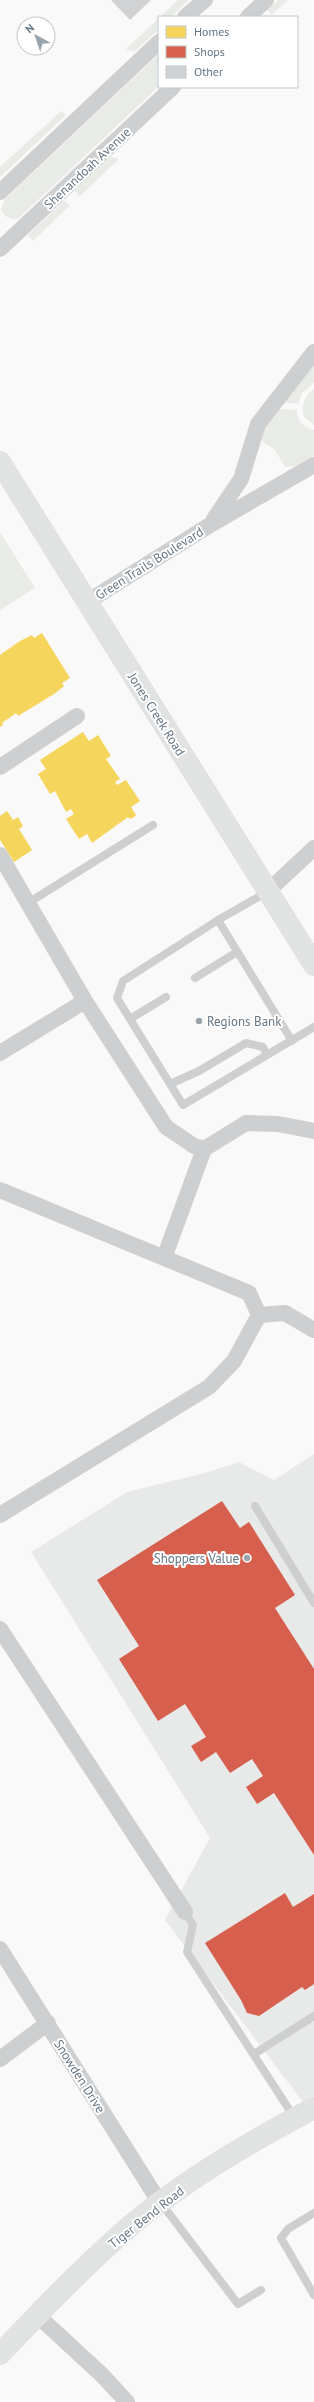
<svg xmlns="http://www.w3.org/2000/svg" width="314" height="2402" font-family="'PT Sans',sans-serif">
  <style>
    .built { fill: #e8e9e9 }
    .green { fill: #e8ebe6 }
    .homes { fill: #f6d55c }
    .shops { fill: #d6604d }
    .building { fill: #d0d2d3 }
    .lines { fill: none; stroke-linecap: round; stroke-linejoin: round }
    .lane { stroke: #cecfd0; stroke-width: 8 }
    .street { stroke: #cecfd0; stroke-width: 16 }
    .secondary { stroke: #e1e2e2; stroke-width: 22 }
    .poi-dot { fill: #99a4ac; stroke: #fff; stroke-width: 1.5 }
    .labels { text-anchor: middle; stroke-width: 4; stroke-linejoin: round; paint-order: stroke }
    .street-label { font-size: 13px; fill: #657683; stroke: #fff }
    .poi-label { font-size: 13px; fill: #657683; stroke: #fff; text-anchor: start }
  </style>
  <rect width="100%" height="100%" fill="#f9f9f9"/>
  <path class="built" d="M 314,1454 L 314,2107 L 309,2110 L 165,1920 L 210,1838 L 31,1552 L 127,1492 L 205,1473 L 239,1462 L 274,1480 Z"/>
  <path class="green" d="M 178,0 L 189,0 L 171,17 L 160,17 Z
    M 278,0 L 288,0 L 272,15 L 267,10 Z
    M 159,18 L 159,29 L 134,52 L 126,49 Z
    M 159,54 L 159,86 L 20,217 C 12,222 4,217 1,209 L 5,199 Z
    M 61,111 L 66,115 L 0,177 L 0,167 Z
    M 111,157 L 119,159 L 79,197 L 75,190 Z
    M 64,201 L 70,205 L 33,241 L 28,235 Z
    M 314,363 L 314,383 L 302,393 L 298,404 L 282,402 Z
    M 314,389 L 314,425 L 304,417 C 301,406 304,396 314,389 Z
    M 277,409 L 297,410 C 297,421 303,427 314,430 L 314,456 L 296,466 L 285,467 L 275,450 L 262,441 L 262,432 Z
    M 0,532 L 35,588 L 0,610 Z"/>
  <path class="homes" d="M 42,633 L 70,678 L 62,683 L 64,686 L 54,694 L 18,716 L 16,713 L 2,723 L 3,725 L 0,727 L 0,655 L 20,641 L 32,635 L 34,638 Z
    M 83,732 L 89,741 L 98,735 L 111,756 L 106,759 L 120,779 L 115,782 L 117,785 L 126,780 L 140,801 L 131,807 L 136,815 L 134,817 L 130,819 L 128,817 L 92,843 L 87,834 L 79,839 L 66,819 L 74,814 L 71,809 L 66,812 L 55,791 L 50,794 L 38,774 L 46,769 L 40,760 Z
    M 7,811 L 13,820 L 18,817 L 23,826 L 19,829 L 32,850 L 14,862 L 0,840 L 0,816 Z"/>
  <path class="shops" d="M 222,1501 L 240,1528 L 249,1522 L 295,1595 L 275,1608 L 314,1669 L 314,1855 L 274,1793 L 257,1804 L 246,1787 L 263,1776 L 252,1759 L 230,1773 L 216,1752 L 201,1762 L 191,1746 L 206,1737 L 185,1704 L 158,1721 L 119,1659 L 139,1646 L 97,1580 Z
    M 285,1893 L 293,1907 L 314,1894 L 314,1984 L 305,1990 L 302,1987 L 259,2016 L 247,2013 L 241,2000 L 205,1943 Z"/>
  <path class="building" d="M 111,0 L 151,0 L 130,20 Z"/>
  <g class="lines">
    <path class="lane" d="M 267,892 L 218,920 L 123,981 L 117,998 L 183,1105 L 314,1027
      M 28,903 L 153,825
      M 218,920 L 292,1041
      M 195,978 L 237,952
      M 130,1019 L 166,997
      M 170,1084 L 199,1071 L 246,1043 L 263,1047 L 267,1055
      M 255,1506 L 314,1603
      M 185,1912 L 193,1925 L 187,1952 L 294,2117
      M 254,2054 L 314,2016
      M 161,2203 L 238,2304 L 261,2290
      M 314,2213 L 288,2229 L 281,2238 L 314,2295"/>
    <path class="street" d="M 185,17 L 205,0
      M 248,17 L 266,0
      M 0,192 L 159,42
      M 0,249 L 173,87
      M 214,519 L 241,479 L 258,424 L 314,352
      M 87,602 L 210,525 L 314,465
      M 0,767 L 77,716
      M 0,855 L 85,1001 L 166,1127 L 194,1146 L 204,1149 L 246,1123 L 278,1124 L 314,1131
      M 268,891 L 314,848
      M 0,1053 L 85,1001
      M 0,1190 L 249,1293 L 259,1315 L 234,1361 L 209,1387 L 0,1515
      M 164,1258 L 204,1149
      M 259,1315 L 285,1313 L 314,1330
      M 0,1629 L 185,1912
      M 0,1949 L 160,2203
      M 0,2059 L 48,2023
      M 37,2315 L 102,2375 L 127,2402"/>
    <path class="secondary" d="M 0,462 L 314,965
      M 0,2354 C 42,2310 84,2266 130,2226 C 186,2179 250,2142 314,2108"/>
  </g>
  <g class="poi-dot">
    <circle cx="199" cy="1021" r="4"/>
    <circle cx="247" cy="1558" r="4"/>
  </g>
  <g class="labels">
    <g class="street-label">
      <text transform="translate(87 168) rotate(-43)" y="5">Shenandoah Avenue</text>
      <text transform="translate(149 563) rotate(-32)" y="5">Green Trails Boulevard</text>
      <text transform="translate(157 714) rotate(58)" y="5">Jones Creek Road</text>
      <text transform="translate(80 2076) rotate(58)" y="5">Snowden Drive</text>
      <text transform="translate(146 2217) rotate(-38)" y="5">Tiger Bend Road</text>
    </g>
    <g class="poi-label">
      <text x="207" y="1026">Regions Bank</text>
      <text x="239" y="1563" text-anchor="end">Shoppers Value</text>
    </g>
  </g>
  <rect x="158" y="16" width="140" height="72" fill="#ffffff" stroke="#c1c8cd"/>
  <rect x="166" y="26" width="20" height="12" fill="#f6d55c" stroke="#c1c8cd"/>
  <text x="194" y="36" font-size="12" fill="#657683">Homes</text>
  <rect x="166" y="46" width="20" height="12" fill="#d6604d" stroke="#c1c8cd"/>
  <text x="194" y="56" font-size="12" fill="#657683">Shops</text>
  <rect x="166" y="66" width="20" height="12" fill="#d0d2d3" stroke="#c1c8cd"/>
  <text x="194" y="76" font-size="12" fill="#657683">Other</text>
  <g transform="translate(36 36) rotate(320)"><circle r="19" fill="#ffffff" stroke="#c1c8cd"/>
  <path d="M0-3L7 15L0 10L-7 15Z" fill="#99a4ac"/>
  <text y="-6" font-size="11" font-weight="bold" text-anchor="middle" fill="#657683">N</text>
  </g>
</svg>
